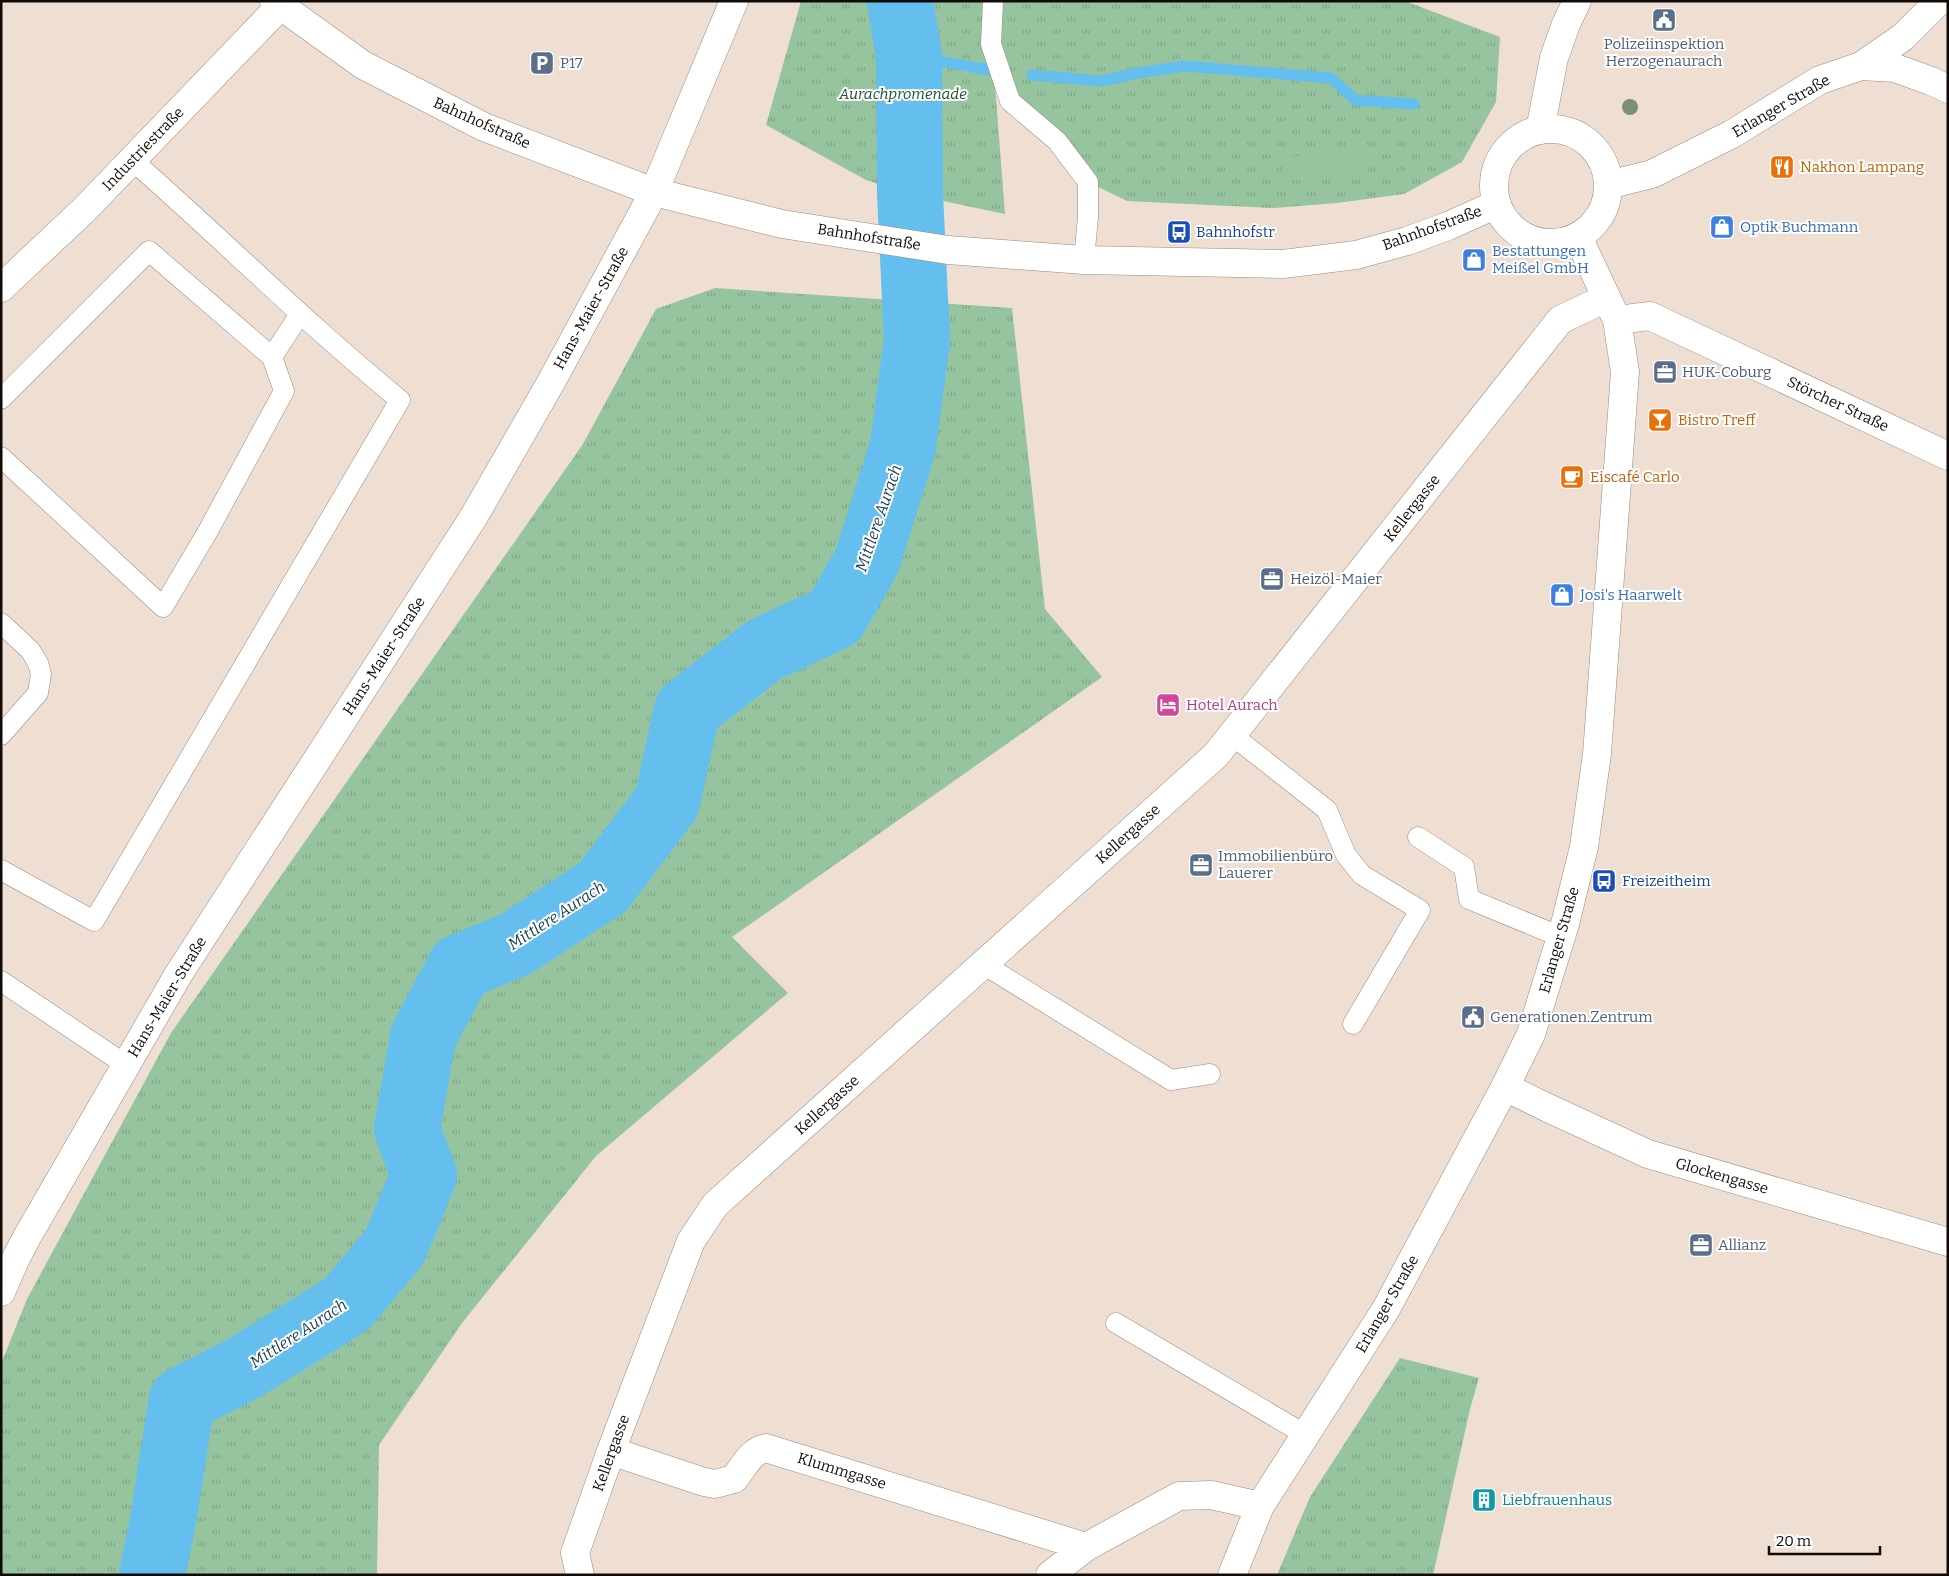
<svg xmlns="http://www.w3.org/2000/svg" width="1949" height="1576" font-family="Bitter,serif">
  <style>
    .grass { fill: url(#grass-tufts) }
    .pitch { fill: #96c49f }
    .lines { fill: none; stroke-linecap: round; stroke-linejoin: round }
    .stream { stroke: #64beee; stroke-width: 11 }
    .river { stroke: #64beee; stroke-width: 66 }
    .lane-casing { stroke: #978a7e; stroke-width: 21 }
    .street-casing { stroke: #978a7e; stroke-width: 29 }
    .secondary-casing { stroke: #978a7e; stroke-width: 29 }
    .lane { stroke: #fff; stroke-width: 20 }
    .street { stroke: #fff; stroke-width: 28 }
    .secondary { stroke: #fff; stroke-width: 28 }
    .tree { fill: #799076 }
    .labels { text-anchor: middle; stroke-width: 4; stroke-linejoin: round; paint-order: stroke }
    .service-label { font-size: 15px; fill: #4e5e75; stroke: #fff; text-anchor: start }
    .park-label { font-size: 15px; font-style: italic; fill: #1a502b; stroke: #fff }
    .street-label { font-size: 15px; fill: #100b07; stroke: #fff }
    .food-label { font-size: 15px; fill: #c56008; stroke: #fff; text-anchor: start }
    .shop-label { font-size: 15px; fill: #366cbe; stroke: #fff; text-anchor: start }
    .transit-label { font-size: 15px; fill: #164399; stroke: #fff; text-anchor: start }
    .hotel-label { font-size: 15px; fill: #b23c85; stroke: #fff; text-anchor: start }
    .culture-label { font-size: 15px; fill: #0d838f; stroke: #fff; text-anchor: start }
    .water-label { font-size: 16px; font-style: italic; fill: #163d52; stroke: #fff }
  </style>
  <defs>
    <pattern id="grass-tufts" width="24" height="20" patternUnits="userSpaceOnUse" patternTransform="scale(1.25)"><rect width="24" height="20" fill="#96c49f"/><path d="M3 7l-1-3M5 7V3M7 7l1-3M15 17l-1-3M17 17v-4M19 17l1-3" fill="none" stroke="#80a787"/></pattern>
  </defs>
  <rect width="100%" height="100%" fill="#eedfd2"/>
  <path class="grass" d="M 801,1 L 1405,1 L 1500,37 L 1496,102 L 1462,162 L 1404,194 L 1337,203 L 1274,208 L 1127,201 L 1088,182 L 1010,101 L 992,47 L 1005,214 L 910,194 L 866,180 L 766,125 Z
    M 715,288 L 1012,308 L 1045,609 L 1102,677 L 732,937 L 788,993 L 596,1156 L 462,1323 L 379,1445 L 377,1575 L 1,1575 L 1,1364 L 27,1299 L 171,1033 L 583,444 L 656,309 Z
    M 1400,1358 L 1479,1378 L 1470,1409 L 1433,1575 L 1277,1575 L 1310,1497 Z"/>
  <path class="pitch" d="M 1368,151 L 1368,179 L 1284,180 L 1282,157 Z"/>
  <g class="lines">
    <path class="stream" d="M 909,56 L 995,71
      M 1032,75 L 1101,81 L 1138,73 L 1184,66 L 1331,78 L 1355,100 L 1414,104"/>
    <path class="river" d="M 152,1575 L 162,1526 L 182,1400 L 246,1367 L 347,1304 L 395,1246 L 424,1175 L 407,1129 L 423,1037 L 460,967 L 516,944 L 603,887 L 667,802 L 687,710 L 764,650 L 835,617 L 867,561 L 903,446 L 917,340 L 910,194 L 909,56 L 900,1"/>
    <defs>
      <path id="lane" d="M 993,1 L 991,44 L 1010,101 L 1057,141 L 1088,182 L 1088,217 L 1084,260
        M 272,357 L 300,314
        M 1,399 L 149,251 L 272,357 L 284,391 L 208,531 L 163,607 L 1,457
        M 1,623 L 30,650 L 38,663 L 41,674 L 38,693 L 1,735
        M 1232,735 L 1327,810 L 1346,855 L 1362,875 L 1420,910 L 1353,1024
        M 1418,837 L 1464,867 L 1469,899 L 1561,937
        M 1,870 L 94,921 L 400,400 C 307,324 222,239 132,160
        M 983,964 L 1171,1080 L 1210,1074
        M 1,981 L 126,1065
        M 1116,1323 L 1306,1435"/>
      <path id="street" d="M 274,1 L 363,65 L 484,127 L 654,192
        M 1861,66 L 1903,37 L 1939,1
        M 1540,130 L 1554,58 L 1566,24 L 1577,1
        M 1,288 L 85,209 L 285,1
        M 1617,320 L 1650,316 L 1948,456
        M 1505,1087 L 1548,1108 L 1648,1154 L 1948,1242
        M 611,1451 L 704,1482 L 715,1484 L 734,1479 C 744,1467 750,1451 766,1448 L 1086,1547
        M 580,1575 L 575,1553 L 611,1451 L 691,1241 L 715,1205 L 1216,755 L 1560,320 L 1606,298
        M 1050,1575 L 1086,1547 L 1179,1496 L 1211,1495 L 1260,1506
        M 1232,1575 L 1260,1506 L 1386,1309 L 1505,1087 L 1531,1034 L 1565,924 L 1584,847 L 1597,754 L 1625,372 L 1617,320 L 1578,237"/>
      <path id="secondary" d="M1494 186a57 57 0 1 1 114 0a57 57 0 1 1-114 0Z
        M 1608,185 L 1652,174 L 1732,134 L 1820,80 L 1861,66 L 1895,68 L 1931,81 L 1948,89
        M 654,192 L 782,224 L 948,250 L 1084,260 L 1283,264 L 1356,255 L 1407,241 L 1448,226 L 1497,204
        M 1,1292 L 16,1258 L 27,1237 L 178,975 L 473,518 L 550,384 L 654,192 L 734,1"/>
    </defs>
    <use href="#lane" class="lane-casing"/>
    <use href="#street" class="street-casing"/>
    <use href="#secondary" class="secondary-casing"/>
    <use href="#lane" class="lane"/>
    <use href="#street" class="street"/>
    <use href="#secondary" class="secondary"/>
  </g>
  <circle class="tree" cx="1630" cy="107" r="8"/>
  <defs>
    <symbol id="civic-square" viewBox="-11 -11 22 22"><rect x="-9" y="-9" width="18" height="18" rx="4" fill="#5c6f8a" stroke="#fff"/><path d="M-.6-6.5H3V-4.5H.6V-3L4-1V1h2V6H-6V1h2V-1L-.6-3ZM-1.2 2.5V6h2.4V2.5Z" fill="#fff"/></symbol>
    <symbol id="parking-square" viewBox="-11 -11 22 22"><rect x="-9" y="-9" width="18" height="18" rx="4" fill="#5c6f8a" stroke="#fff"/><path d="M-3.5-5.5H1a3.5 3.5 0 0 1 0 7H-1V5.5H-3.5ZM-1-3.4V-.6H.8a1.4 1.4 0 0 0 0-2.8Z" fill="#fff"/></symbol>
    <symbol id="restaurant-square" viewBox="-11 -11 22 22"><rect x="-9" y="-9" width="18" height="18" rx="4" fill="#e8710a" stroke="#fff"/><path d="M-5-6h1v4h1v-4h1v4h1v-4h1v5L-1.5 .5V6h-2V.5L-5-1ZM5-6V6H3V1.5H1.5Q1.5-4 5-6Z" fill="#fff"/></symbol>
    <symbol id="shop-square" viewBox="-11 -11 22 22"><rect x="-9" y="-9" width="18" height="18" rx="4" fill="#3f7fe0" stroke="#fff"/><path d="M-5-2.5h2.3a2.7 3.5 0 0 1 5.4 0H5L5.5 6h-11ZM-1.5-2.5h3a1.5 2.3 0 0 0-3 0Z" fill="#fff"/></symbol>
    <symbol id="bus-square" viewBox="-11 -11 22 22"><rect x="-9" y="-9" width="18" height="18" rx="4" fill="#1a4fb4" stroke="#fff"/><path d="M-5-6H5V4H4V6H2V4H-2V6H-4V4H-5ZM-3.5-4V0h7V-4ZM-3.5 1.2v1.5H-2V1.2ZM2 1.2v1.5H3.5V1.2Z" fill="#fff"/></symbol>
    <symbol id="office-square" viewBox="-11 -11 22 22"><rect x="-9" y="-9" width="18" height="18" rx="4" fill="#5c6f8a" stroke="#fff"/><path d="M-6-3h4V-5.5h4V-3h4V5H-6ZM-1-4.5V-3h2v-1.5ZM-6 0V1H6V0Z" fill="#fff"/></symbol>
    <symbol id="bar-square" viewBox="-11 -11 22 22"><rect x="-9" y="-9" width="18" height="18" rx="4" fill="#e8710a" stroke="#fff"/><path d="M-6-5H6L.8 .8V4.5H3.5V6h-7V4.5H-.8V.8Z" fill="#fff"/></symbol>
    <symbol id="cafe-square" viewBox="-11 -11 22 22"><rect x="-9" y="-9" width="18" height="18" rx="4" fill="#e8710a" stroke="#fff"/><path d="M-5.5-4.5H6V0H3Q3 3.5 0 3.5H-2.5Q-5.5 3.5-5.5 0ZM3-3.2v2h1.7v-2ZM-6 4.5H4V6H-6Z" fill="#fff"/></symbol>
    <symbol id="hotel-square" viewBox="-11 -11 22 22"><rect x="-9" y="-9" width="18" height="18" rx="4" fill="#d1479c" stroke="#fff"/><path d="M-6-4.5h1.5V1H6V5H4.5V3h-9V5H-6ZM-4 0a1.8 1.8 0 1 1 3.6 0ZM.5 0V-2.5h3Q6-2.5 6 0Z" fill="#fff"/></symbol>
    <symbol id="building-square" viewBox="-11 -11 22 22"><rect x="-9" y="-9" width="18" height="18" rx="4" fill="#0f9aa8" stroke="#fff"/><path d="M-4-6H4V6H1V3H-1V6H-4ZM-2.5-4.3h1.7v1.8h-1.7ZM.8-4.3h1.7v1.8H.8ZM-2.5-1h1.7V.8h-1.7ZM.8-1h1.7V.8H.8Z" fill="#fff"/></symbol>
  </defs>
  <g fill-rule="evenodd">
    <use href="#civic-square" x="1650" y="6" width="28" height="28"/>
    <use href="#parking-square" x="528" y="49" width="28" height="28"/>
    <use href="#restaurant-square" x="1768" y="153" width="28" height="28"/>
    <use href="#shop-square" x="1708" y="213" width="28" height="28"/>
    <use href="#bus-square" x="1165" y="218" width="28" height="28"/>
    <use href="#shop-square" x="1460" y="246" width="28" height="28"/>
    <use href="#office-square" x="1651" y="358" width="28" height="28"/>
    <use href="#bar-square" x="1646" y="406" width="28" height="28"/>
    <use href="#cafe-square" x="1558" y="463" width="28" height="28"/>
    <use href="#office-square" x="1258" y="565" width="28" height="28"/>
    <use href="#shop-square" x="1548" y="581" width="28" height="28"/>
    <use href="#hotel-square" x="1154" y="691" width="28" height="28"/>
    <use href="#office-square" x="1187" y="851" width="28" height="28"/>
    <use href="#bus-square" x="1590" y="867" width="28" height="28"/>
    <use href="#civic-square" x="1459" y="1003" width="28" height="28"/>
    <use href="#office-square" x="1687" y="1231" width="28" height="28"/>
    <use href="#building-square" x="1470" y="1486" width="28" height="28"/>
  </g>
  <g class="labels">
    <g class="service-label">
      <text x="1664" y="49" text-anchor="middle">Polizeiinspektion<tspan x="1664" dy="17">Herzogenaurach</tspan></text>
      <text x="560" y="68">P17</text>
      <text x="1682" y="377">HUK-Coburg</text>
      <text x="1290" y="584">Heizöl-Maier</text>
      <text x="1218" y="861">Immobilienbüro<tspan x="1218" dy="17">Lauerer</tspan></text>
      <text x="1490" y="1022">Generationen.Zentrum</text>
      <text x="1718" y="1250">Allianz</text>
    </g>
    <g class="park-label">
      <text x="903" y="99">Aurachpromenade</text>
    </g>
    <g class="street-label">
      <text transform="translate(1781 106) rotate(-30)" y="5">Erlanger Straße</text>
      <text transform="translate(482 123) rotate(24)" y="5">Bahnhofstraße</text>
      <text transform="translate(143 149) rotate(-46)" y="5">Industriestraße</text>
      <text transform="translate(1432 228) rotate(-20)" y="5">Bahnhofstraße</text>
      <text transform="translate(869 237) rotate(9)" y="5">Bahnhofstraße</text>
      <text transform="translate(591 308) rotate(-61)" y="5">Hans-Maier-Straße</text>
      <text transform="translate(1838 404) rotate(25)" y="5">Störcher Straße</text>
      <text transform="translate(1412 508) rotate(-52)" y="5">Kellergasse</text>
      <text transform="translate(384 656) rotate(-57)" y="5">Hans-Maier-Straße</text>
      <text transform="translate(1128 834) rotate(-42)" y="5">Kellergasse</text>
      <text transform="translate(1559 940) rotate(-74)" y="5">Erlanger Straße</text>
      <text transform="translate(167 997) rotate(-59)" y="5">Hans-Maier-Straße</text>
      <text transform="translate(827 1105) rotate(-42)" y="5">Kellergasse</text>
      <text transform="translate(1722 1176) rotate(16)" y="5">Glockengasse</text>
      <text transform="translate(1387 1304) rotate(-60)" y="5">Erlanger Straße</text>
      <text transform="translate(611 1453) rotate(-70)" y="5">Kellergasse</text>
      <text transform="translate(842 1471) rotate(17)" y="5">Klummgasse</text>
    </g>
    <g class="food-label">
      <text x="1800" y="172">Nakhon Lampang</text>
      <text x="1678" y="425">Bistro Treff</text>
      <text x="1590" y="482">Eiscafé Carlo</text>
    </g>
    <g class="shop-label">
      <text x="1740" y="232">Optik Buchmann</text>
      <text x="1492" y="256">Bestattungen<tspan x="1492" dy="17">Meißel GmbH</tspan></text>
      <text x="1580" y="600">Josi's Haarwelt</text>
    </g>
    <g class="transit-label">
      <text x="1196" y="237">Bahnhofstr</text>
      <text x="1622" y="886">Freizeitheim</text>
    </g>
    <g class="hotel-label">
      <text x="1186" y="710">Hotel Aurach</text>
    </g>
    <g class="culture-label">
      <text x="1502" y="1505">Liebfrauenhaus</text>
    </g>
    <g class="water-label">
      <text transform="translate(878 518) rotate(-71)" y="6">Mittlere Aurach</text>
      <text transform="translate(556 915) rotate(-33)" y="6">Mittlere Aurach</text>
      <text transform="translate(298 1333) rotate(-33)" y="6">Mittlere Aurach</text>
    </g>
  </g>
  <rect width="1949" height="1576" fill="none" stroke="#100b07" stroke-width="5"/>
  <path d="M1769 1546v8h111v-8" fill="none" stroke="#100b07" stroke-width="2.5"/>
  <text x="1776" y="1546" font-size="15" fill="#100b07" stroke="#ffffff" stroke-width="4" paint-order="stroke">20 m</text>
</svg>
